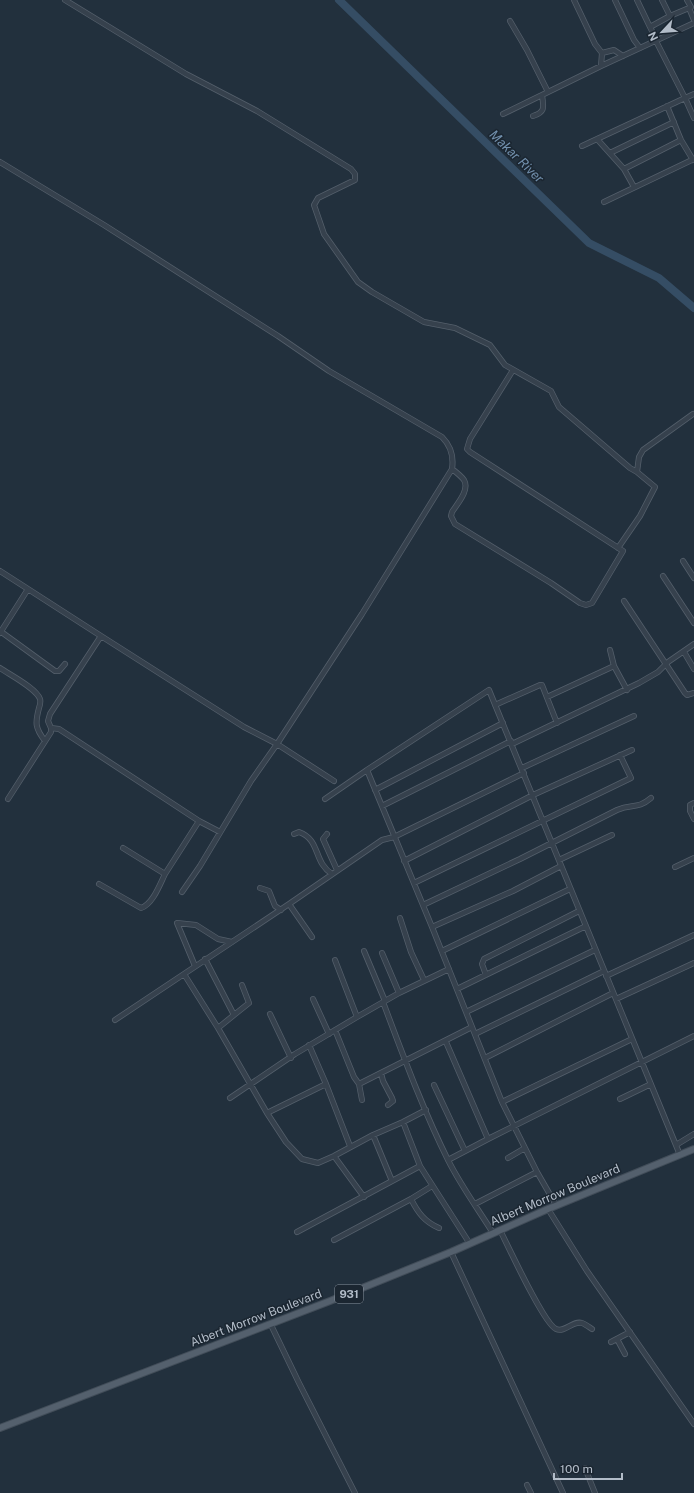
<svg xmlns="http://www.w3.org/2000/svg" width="694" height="1493" font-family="'Public Sans',sans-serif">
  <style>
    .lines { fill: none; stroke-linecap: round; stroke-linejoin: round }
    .river { stroke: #354d64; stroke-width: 8 }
    .minor-casing { stroke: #545f6b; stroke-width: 6 }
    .major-casing { stroke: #424d59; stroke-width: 8 }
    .minor { stroke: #36414d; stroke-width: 4.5 }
    .major { stroke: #54606d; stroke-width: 6 }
    .labels { text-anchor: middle; stroke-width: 3; stroke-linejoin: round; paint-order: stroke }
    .shield { fill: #1b2631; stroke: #858f9b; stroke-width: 1 }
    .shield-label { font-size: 11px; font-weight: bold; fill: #b2bcc8 }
    .street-label { font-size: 12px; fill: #b2bcc8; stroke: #1b2631 }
    .water-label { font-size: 13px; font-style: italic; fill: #718fac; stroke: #1b2631 }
  </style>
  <rect width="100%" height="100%" fill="#22303d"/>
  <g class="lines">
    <path class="river" d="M 339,0 L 589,243 L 659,278 L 694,308"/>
    <defs>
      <path id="minor" d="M 65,0 L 186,74 L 257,111 L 351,169 L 355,174 L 355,180 L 318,198 L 314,205 L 324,234 L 358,282 L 372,292 L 424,322 L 455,328 L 490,345 L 505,365 L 551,391 L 559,407 L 630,468 L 637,472 L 655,487 L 640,516 L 618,548
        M 574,0 L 595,44 L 602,53 L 614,50 L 623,56
        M 615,0 L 634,40 L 640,48
        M 637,0 L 650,27 L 670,16
        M 662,0 L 670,16 L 689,8 L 694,20
        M 687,0 L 691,7
        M 510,21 L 527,50 L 548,92
        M 650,27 L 657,41
        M 601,66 L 602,53
        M 694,94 L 685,98 L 694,118
        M 667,106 L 681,140 L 693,160
        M 503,114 L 542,95 L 601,66 L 694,23
        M 533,116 C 545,112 544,108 542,95
        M 597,139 L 624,169 L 634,187
        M 582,146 L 685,98 L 656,41
        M 610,153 L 674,122
        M 0,162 L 104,225 L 278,336 L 329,371 L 442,437 C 451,446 454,456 452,469 L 362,614 L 277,744 L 244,727 L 101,636 L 0,571
        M 624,169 L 681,140
        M 604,202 L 694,159
        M 452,469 C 456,472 461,476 464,480 C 470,490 457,504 452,512 L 451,516 L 455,524 L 551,583 L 580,603 L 586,605 L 592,603 L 623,551 L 470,452 L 467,449 L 470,439 L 513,370
        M 637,472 L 639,457 L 643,450 L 693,414
        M 683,561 L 694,578
        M 663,576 L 694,623
        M 624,601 L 685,693 L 687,695 L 694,693
        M 0,631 L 55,671 L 59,671 L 65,664
        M 0,633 L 28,589
        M 610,650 L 614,666
        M 684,652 L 694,669
        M 0,668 C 10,675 36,688 40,699 C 41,702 40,705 39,708 C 35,723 35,728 45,741
        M 547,697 L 614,666 L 627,690
        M 495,705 L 540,685 L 542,685 L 557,723
        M 51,728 L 59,729 L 199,821
        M 512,744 L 639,683 L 658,672 L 668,662 L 694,644
        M 522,768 L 634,716
        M 375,790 L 503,723
        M 8,799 L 51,732 L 51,728 L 48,721 L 50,714 L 101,636
        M 325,799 L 367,770
        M 694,803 L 690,805 L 690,811 L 694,819
        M 382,806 L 511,741
        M 294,834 L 299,832 C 321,840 313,862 332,874
        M 327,834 L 323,839 L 337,870
        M 123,848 L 165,874 L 199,821 L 220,832
        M 559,860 L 612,835
        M 404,861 L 533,795 L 632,750
        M 675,867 L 694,858
        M 414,883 L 631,778 L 620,755
        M 99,884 L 141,908 C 153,904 160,884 165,874
        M 260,888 L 269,891 L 275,906 L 281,910
        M 182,892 L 200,866 L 251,781 L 277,744 L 334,781
        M 289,904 L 312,937
        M 423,905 L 520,859 L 617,810 C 632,803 637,810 651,798
        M 400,918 L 411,952 L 424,980
        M 432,927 L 513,891 L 561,866
        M 364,951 L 385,1001
        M 442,951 L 570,889
        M 382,953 L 399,993
        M 205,959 L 234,1015 L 218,1028 L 267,1113 L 286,1142 L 302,1159 L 318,1163 L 334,1156 L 373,1135 L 403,1122 L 426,1110
        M 335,960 L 357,1017
        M 195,966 L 177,923 L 196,925 L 218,939 L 232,942
        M 184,974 L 218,1028
        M 486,975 L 482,964 L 484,959 L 579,911
        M 606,976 L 694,935
        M 457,989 L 586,926
        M 313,999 L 329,1034
        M 616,999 L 694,963
        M 383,1002 C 403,1055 423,1110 448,1160 C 461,1186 478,1209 493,1233
        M 466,1012 L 595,950
        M 270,1014 L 291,1058
        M 234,1015 L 249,1003 L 242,985
        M 115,1020 L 289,904 L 382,840 L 394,837 L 524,773
        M 335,1030 L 354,1077 L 359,1084 L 472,1027
        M 475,1034 L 604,971
        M 446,1042 L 488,1139
        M 309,1045 L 326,1084
        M 485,1058 L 613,993
        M 381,1073 L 383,1081 L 392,1098 L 393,1101 L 388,1105
        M 359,1084 L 362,1100
        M 434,1085 L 465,1151
        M 230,1098 L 295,1054 L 357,1017 L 399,993 L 449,969
        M 620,1099 L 651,1084
        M 502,1102 L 632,1039
        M 267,1113 L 326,1084 L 350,1146
        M 403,1122 L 420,1166 L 470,1244
        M 373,1135 L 392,1181
        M 676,1145 L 694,1134
        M 334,1156 L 364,1197
        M 508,1158 L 525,1148
        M 448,1160 L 488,1139 L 694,1036
        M 411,1199 C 418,1213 425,1222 439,1228
        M 475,1204 L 537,1172
        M 556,1205 L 537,1172 L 502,1102 L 432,927 L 367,770 L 489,690 L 680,1155
        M 548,1209 L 587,1271 L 694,1424
        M 500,1230 C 508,1246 544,1324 556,1329 C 565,1333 573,1320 582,1323 C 585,1324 589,1327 592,1329
        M 297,1232 L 420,1166
        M 334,1240 L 411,1199 L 432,1186
        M 451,1252 L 563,1493
        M 271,1325 L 299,1383 L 355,1493
        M 617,1339 L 625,1354
        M 611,1342 L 630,1332
        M 585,1468 L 595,1493
        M 527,1485 L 531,1493"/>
      <path id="major" d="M 0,1428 L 330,1301 L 451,1252 L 548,1209 L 694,1149"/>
    </defs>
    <use href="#minor" class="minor-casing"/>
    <use href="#major" class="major-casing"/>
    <use href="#minor" class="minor"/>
    <use href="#major" class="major"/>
  </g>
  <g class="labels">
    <rect class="shield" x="335" y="1285" width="28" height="18" rx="3"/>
    <g class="shield-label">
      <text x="349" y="1298">931</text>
    </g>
    <g class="street-label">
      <text transform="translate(555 1195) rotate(-23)" y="4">Albert Morrow Boulevard</text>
      <text transform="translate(256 1318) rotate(-21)" y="4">Albert Morrow Boulevard</text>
    </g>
    <g class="water-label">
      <text transform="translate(517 156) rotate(44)" y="5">Makar River</text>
    </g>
  </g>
  <g transform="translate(662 32) rotate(244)" stroke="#1b2631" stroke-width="3" paint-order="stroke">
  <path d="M0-3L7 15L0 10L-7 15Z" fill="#b2bcc8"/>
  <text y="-6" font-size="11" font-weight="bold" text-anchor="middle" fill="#b2bcc8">N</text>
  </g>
  <path d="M554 1473v6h68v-6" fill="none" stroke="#b2bcc8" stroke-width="2"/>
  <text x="560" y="1473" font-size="12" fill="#b2bcc8" stroke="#1b2631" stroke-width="3" paint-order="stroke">100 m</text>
</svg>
